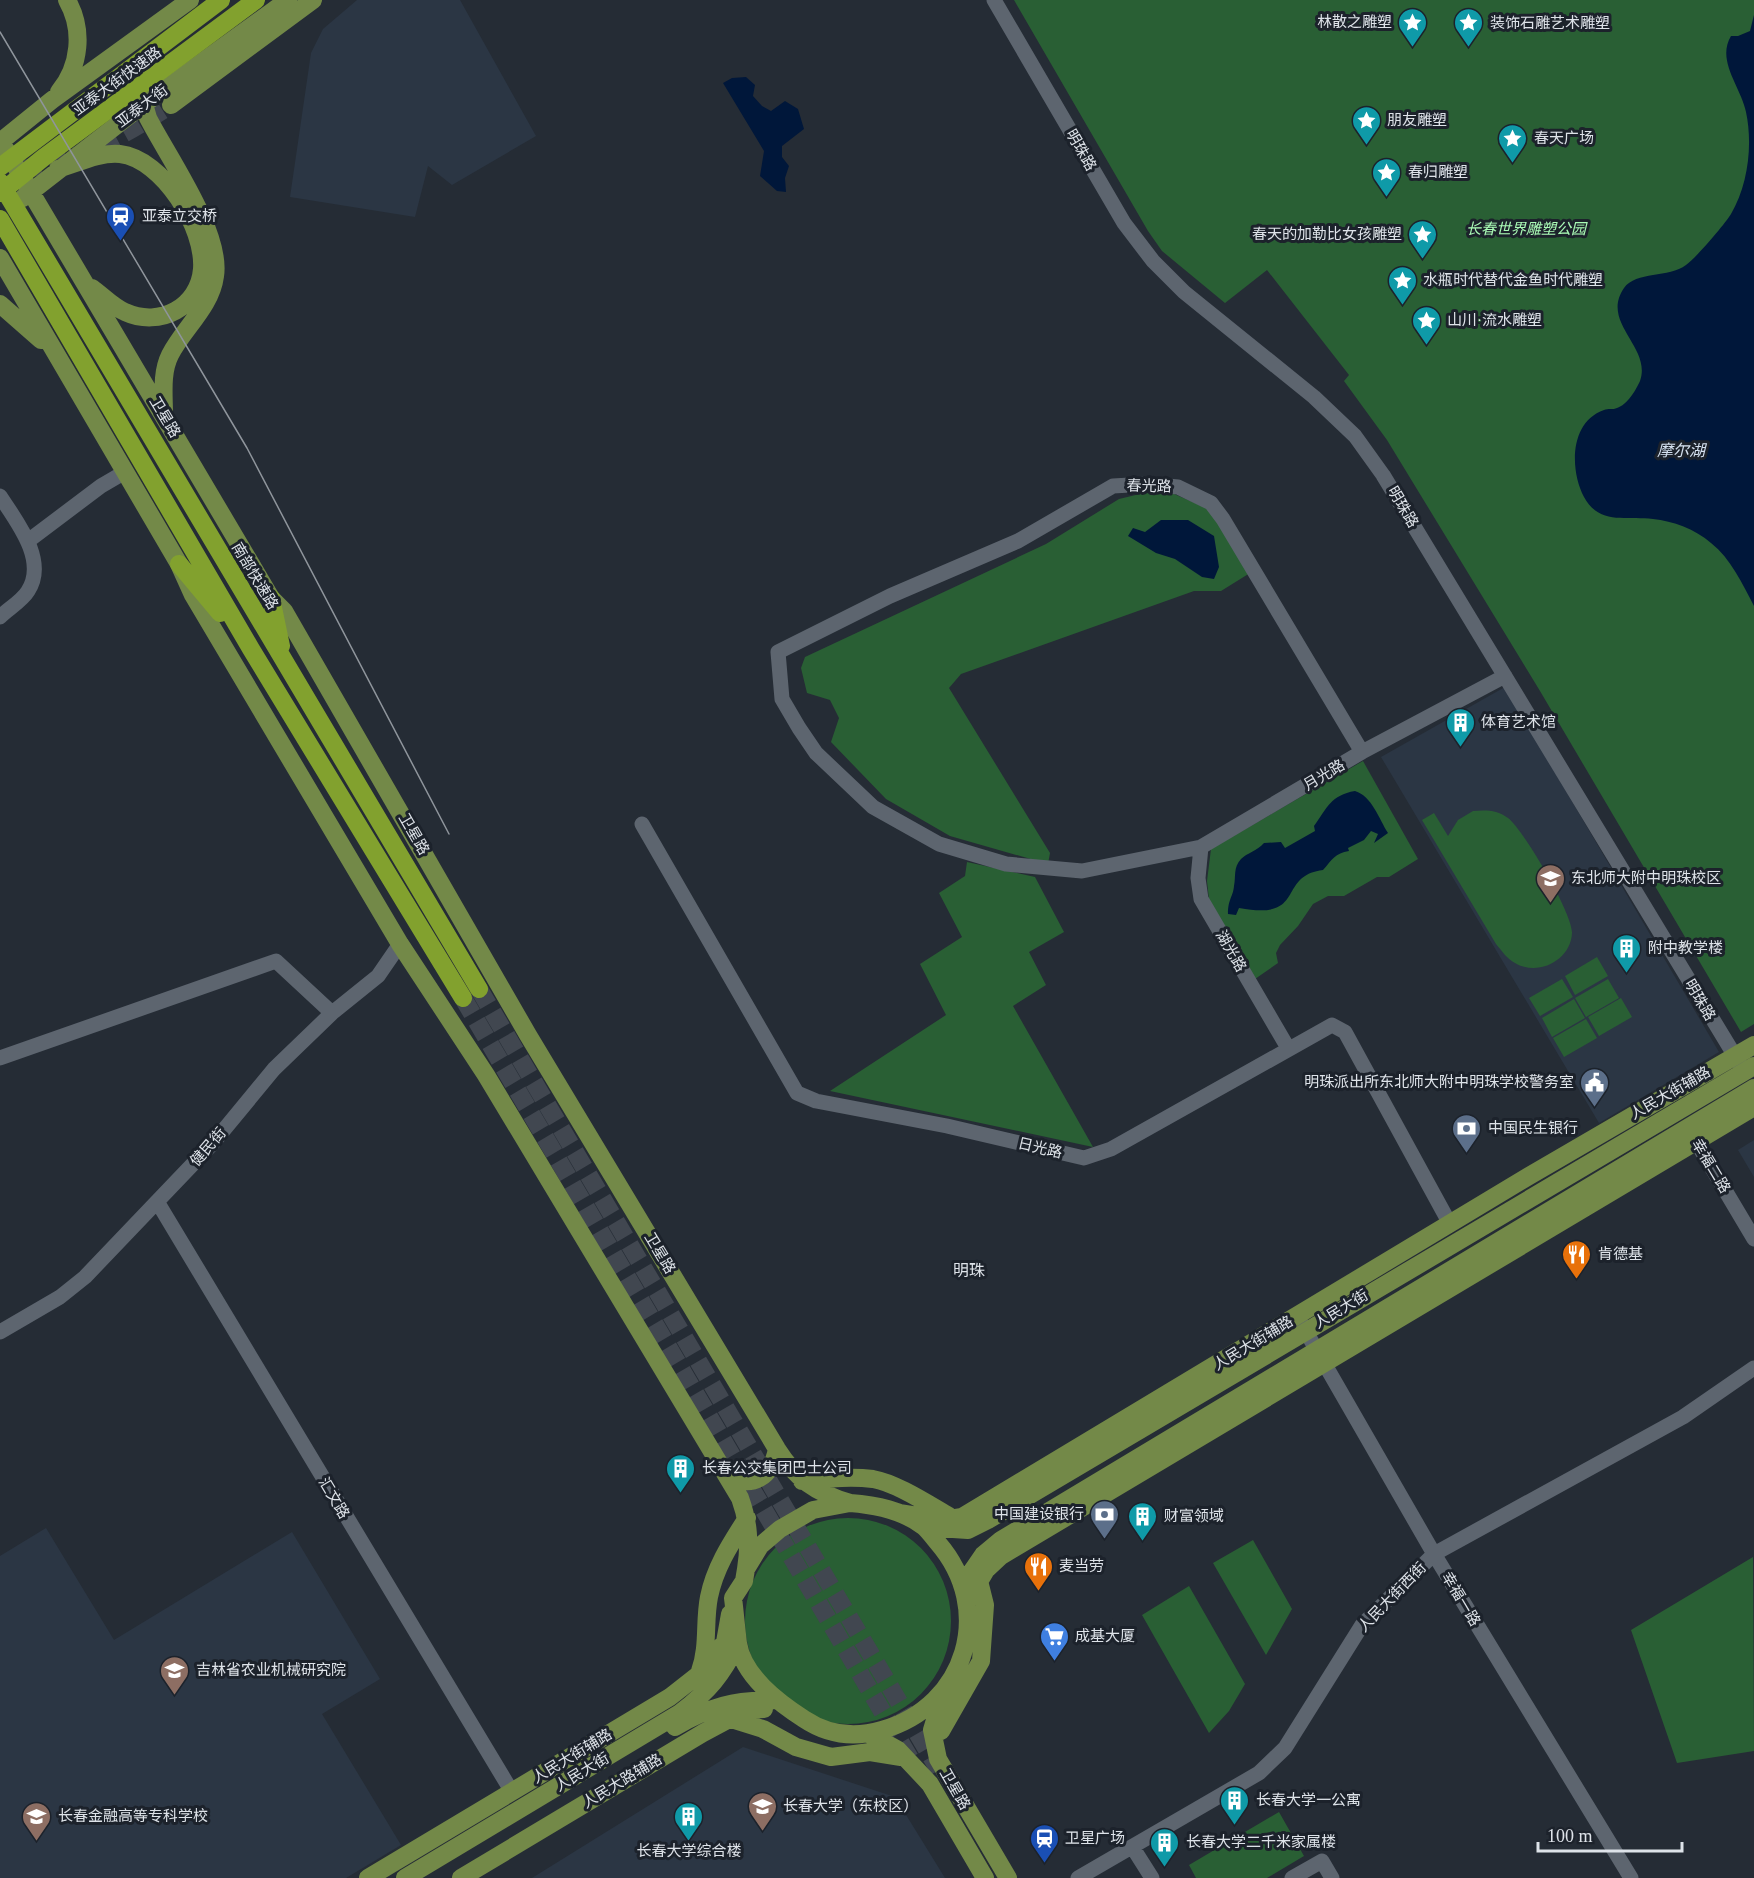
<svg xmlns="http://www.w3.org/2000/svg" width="1754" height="1878" font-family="'Times New Roman','Noto Sans SC',serif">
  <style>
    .built { fill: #2b3644 }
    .green { fill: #295f34 }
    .water { fill: #00173a }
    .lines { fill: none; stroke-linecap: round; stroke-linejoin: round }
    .major-tunnel { stroke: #414750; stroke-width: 18; stroke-dasharray: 18 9; stroke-linecap: butt }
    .highway-tunnel { stroke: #414750; stroke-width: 18; stroke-dasharray: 18 9; stroke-linecap: butt }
    .minor { stroke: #5d656f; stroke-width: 15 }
    .major { stroke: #738948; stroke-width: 18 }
    .highway { stroke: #82a12e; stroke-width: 18 }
    .tram { stroke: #8f959c; stroke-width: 1.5 }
    .labels { text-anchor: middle; stroke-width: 6; stroke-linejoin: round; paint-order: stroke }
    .poi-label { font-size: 15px; fill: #dee3e9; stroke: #1c222b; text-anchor: start }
    .street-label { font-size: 15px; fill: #dee3e9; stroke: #1c222b }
    .park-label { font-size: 15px; font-style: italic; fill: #aafbb6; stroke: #1c222b }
    .water-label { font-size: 16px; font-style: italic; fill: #d4e0ef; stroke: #1c222b }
    .neighbourhood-label { font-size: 16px; fill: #dee3e9; stroke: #1c222b }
  </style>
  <rect width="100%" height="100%" fill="#252c35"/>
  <path class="built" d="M 357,0 L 460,0 L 536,136 L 452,185 L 428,166 L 415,217 L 290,197 L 311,53 L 323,29 Z
    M 1505,687 L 1719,1052 L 1599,1123 L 1381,757 Z
    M 1754,1140 L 1754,1177 L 1738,1150 Z
    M 46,1528 L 114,1640 L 292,1532 L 380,1679 L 322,1714 L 401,1845 L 346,1878 L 0,1878 L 0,1556 Z
    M 743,1747 L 895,1797 L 945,1878 L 532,1878 Z"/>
  <path class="green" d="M 1014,0 L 1754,0 L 1754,1024 L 1741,1032 L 1540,691 L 1387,440 L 1344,381 L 1349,375 L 1267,270 L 1225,303 L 1162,251 L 1148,231 Z
    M 1144,493 L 1174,494 L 1209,509 L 1250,573 L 1221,591 L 1194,591 L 961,674 L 949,688 L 1050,853 L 1048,864 L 950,836 L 886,799 L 831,742 L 839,718 L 830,700 L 807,693 L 801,668 L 805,657 L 1046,544 L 1119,499 Z
    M 1363,761 L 1418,859 L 1389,877 L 1377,877 L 1344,896 L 1328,896 L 1313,904 L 1298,926 L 1280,945 L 1276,953 L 1278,963 L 1255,979 L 1209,899 L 1207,881 L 1211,849 Z
    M 1473,811 C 1487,810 1497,810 1508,818 C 1523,829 1573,914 1572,933 C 1571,960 1538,977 1515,963 C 1507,959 1502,951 1496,944 L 1422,820 L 1434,813 L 1448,836 L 1458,820 Z
    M 967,862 L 1035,877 L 1064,932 L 1029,952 L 1046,985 L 1013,1006 L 1093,1147 L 830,1091 L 946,1015 L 920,964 L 962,937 L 939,893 L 965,876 Z
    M 1597,957 L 1608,976 L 1575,995 L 1565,976 Z
    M 1562,979 L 1573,997 L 1540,1016 L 1529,998 Z
    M 1608,979 L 1619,998 L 1586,1017 L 1575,998 Z
    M 1621,998 L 1632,1017 L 1599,1036 L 1588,1017 Z
    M 1574,999 L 1585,1018 L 1552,1037 L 1542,1018 Z
    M 1586,1019 L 1597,1038 L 1564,1057 L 1553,1038 Z
    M745 1621a103 103 0 1 1 206 0a103 103 0 1 1-206 0Z
    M 1253,1540 L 1292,1609 L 1266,1655 L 1213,1563 Z
    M 1753,1557 L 1754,1751 L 1677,1763 L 1631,1630 Z
    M 1189,1586 L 1245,1684 L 1229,1711 L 1209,1733 L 1142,1615 Z
    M 1279,1812 L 1304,1856 L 1267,1878 L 1196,1878 L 1189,1865 Z"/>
  <path class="water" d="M 1754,15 L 1754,606 C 1742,583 1731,559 1711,543 C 1695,529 1673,521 1653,519 C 1626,516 1599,525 1584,497 C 1570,471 1569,422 1604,410 C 1608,408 1613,410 1617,408 C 1627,405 1636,390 1640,381 C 1652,347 1600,323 1624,288 C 1636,271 1669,278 1686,265 C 1697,257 1724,225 1731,214 C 1748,185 1753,145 1746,112 C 1741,87 1716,61 1731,36 L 1738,36 L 1750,31 Z
    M 746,77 L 755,85 L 753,96 L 762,106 L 771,111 L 785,101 L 798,109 L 804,129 L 782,146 L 782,157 L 789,166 L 785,178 L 786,192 L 777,191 L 760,176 L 764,151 L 723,83 L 732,78 Z
    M 1161,520 L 1188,520 L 1214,536 L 1219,567 L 1214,579 L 1202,577 L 1175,559 L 1156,553 L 1128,536 L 1133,528 L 1145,532 Z
    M 1355,791 C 1372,796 1379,819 1388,833 L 1374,843 L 1378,834 L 1371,831 L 1364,840 L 1348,848 L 1349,851 C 1335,853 1332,860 1323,870 C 1276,876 1308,921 1239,908 L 1236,915 L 1228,914 C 1228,899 1233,897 1234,886 C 1236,876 1233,868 1241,859 C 1247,853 1257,851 1264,843 L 1281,842 L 1285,848 L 1315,831 L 1314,826 C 1327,808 1331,795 1355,791 Z"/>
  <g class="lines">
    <path class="major-tunnel" d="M 23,169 C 80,162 124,135 171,105"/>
    <path class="highway-tunnel" d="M 479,989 L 939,1770
      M 463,998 L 912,1762"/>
    <path class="minor" d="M 994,0 L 1124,223 L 1153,261 L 1184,292 L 1314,397 L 1355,436 L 1383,475 L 1741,1066
      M 0,496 C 16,521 48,560 28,591 C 22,601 8,609 0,617
      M 28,541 L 101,486 L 125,472
      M 1362,752 L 1223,519 L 1211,503 L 1178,487 L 1147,484 L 1113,486 L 1018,541 L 890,596 L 778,652 L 782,699 L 799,728 L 816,753 L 873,807 L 939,844 L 1006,864 L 1082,871 L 1201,847 L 1362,752 L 1505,676
      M 642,824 L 797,1093 L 816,1101 L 947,1126 L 1084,1158 L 1111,1149 L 1332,1025 L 1345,1032 L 1450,1224
      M 1201,847 L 1198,878 L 1201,899 L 1288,1048
      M 0,1058 L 276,961 L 332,1013
      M 1691,1133 L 1754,1239
      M 158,1203 L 512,1792
      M 1297,1316 L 1434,1554 L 1631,1878
      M 0,1332 L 60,1297 L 85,1277 L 213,1143 L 274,1069 L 332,1013 L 378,976 L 400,944
      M 1133,1848 L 1152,1878
      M 1078,1878 L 1259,1773 L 1285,1748 L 1362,1625 L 1434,1554 L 1683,1417 L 1754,1368
      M 1292,1878 L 1322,1861 L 1332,1878"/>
    <path class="major" d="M 59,92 C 80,66 84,30 67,0
      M 144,104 L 148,118 C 168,157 222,233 215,276 C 211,307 183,329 170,355 C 161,373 164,395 164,414
      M 171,105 L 313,0
      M 0,140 L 271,598 L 284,611 L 528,1035 L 777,1449 C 796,1479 816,1493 850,1503
      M 0,142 L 52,100 L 190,0
      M 58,169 C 78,163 99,152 120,154 C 163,159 205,228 202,269 C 199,307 160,328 125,312 C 113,307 103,296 92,288
      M 23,198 L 144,104 L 288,0
      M 0,258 L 179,564 L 193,595 L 400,944 L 486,1075 L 740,1498 C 749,1523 750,1543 746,1569
      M 0,304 L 41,340
      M 727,1475 C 753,1490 772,1476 777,1449
      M 802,1481 C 825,1479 849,1476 873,1479 C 896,1483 928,1504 949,1516
      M 850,1503 C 876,1505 902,1510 923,1526 C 928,1530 933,1537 938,1543 C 995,1609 967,1706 882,1730 C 855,1738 828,1735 804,1719 C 778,1702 743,1676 738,1643 C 736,1628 735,1613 733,1598 L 744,1581 L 746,1569 L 760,1546 L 780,1529 L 813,1510 Z
      M 899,1513 L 943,1520 L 962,1517 L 1529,1176 L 1754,1045
      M 938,1528 L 968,1530 L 988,1520 L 1754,1066
      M 963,1584 L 983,1555 L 1001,1540 L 1754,1088
      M 967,1602 L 986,1570 L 1001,1556 L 1754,1107
      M 700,1671 C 709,1646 704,1622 709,1597 C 715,1567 731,1543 747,1518
      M 943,1694 L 932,1730 L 938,1759 L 1008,1878
      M 731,1719 L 763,1729 L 796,1747 L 831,1757 L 870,1752 L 901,1757
      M 675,1727 C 711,1706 734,1700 775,1700
      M 941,1731 L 981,1661 L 985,1605 L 979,1581
      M 869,1734 L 898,1750 L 930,1784 L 985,1878
      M 368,1878 L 670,1697 L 698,1675 L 725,1642 L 730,1614
      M 405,1878 L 680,1713 C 709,1691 722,1675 738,1643
      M 461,1878 L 703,1733 L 746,1710 L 764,1709"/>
    <path class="highway" d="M 0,167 L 221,0
      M 0,182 L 479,989
      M 0,193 L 43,158 L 256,0
      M 0,219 L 251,649 L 463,998
      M 179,564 L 220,613
      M 271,598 L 281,646"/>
    <path class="tram" d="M 0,32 L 247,448 L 449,834"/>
  </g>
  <defs>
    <symbol id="sight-pin" viewBox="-11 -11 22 30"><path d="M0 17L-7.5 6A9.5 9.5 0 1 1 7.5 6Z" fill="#0f9aa8" stroke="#1c222b"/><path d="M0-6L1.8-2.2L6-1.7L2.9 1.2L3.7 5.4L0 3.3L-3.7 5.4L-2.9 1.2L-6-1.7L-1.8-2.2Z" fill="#fff"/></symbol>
    <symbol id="station-pin" viewBox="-11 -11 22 30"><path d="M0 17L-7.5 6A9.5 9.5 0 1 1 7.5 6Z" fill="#1a4fb4" stroke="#1c222b"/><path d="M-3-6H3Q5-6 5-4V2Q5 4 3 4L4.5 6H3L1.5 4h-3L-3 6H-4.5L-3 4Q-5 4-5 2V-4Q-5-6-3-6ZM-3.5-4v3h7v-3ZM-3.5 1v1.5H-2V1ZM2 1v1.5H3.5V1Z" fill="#fff"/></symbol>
    <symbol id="building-pin" viewBox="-11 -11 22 30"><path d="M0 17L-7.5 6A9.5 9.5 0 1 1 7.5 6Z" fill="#0f9aa8" stroke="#1c222b"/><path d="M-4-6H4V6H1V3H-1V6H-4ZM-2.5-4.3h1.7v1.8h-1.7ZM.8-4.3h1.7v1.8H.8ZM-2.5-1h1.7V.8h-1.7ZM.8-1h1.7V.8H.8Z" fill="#fff"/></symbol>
    <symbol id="school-pin" viewBox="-11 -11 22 30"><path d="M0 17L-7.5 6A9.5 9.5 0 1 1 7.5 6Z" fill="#8d6e63" stroke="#1c222b"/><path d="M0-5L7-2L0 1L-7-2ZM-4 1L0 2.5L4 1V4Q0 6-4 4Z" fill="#fff"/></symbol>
    <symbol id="civic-pin" viewBox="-11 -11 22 30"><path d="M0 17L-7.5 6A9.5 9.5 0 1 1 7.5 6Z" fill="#5c6f8a" stroke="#1c222b"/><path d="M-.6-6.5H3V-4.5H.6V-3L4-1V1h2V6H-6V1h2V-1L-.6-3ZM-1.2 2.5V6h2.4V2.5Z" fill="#fff"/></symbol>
    <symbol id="bank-pin" viewBox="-11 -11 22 30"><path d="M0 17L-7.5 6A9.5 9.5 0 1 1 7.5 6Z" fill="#5c6f8a" stroke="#1c222b"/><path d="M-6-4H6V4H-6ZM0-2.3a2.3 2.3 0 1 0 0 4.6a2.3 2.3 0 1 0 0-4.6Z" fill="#fff"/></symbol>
    <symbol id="restaurant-pin" viewBox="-11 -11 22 30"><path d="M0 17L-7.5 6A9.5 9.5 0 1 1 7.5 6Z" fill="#e8710a" stroke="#1c222b"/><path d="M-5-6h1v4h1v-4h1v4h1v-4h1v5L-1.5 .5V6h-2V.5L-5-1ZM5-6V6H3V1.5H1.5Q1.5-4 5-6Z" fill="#fff"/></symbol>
    <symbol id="supermarket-pin" viewBox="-11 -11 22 30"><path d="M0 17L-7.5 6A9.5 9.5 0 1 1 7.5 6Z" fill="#3f7fe0" stroke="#1c222b"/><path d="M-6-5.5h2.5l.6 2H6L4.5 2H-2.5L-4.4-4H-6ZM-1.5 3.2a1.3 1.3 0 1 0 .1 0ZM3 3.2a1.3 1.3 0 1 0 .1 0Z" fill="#fff"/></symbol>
    <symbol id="university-pin" viewBox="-11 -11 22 30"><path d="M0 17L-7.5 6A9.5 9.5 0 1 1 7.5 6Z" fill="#8d6e63" stroke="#1c222b"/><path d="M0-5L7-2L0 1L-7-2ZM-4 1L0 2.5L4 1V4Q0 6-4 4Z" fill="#fff"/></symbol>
  </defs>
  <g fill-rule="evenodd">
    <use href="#sight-pin" x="1396" y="6" width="33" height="45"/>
    <use href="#sight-pin" x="1452" y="6" width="33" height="45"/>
    <use href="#sight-pin" x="1350" y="104" width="33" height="45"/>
    <use href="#sight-pin" x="1496" y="122" width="33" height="45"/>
    <use href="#sight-pin" x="1370" y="156" width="33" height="45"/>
    <use href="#station-pin" x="104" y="200" width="33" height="45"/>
    <use href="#sight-pin" x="1406" y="218" width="33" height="45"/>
    <use href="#sight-pin" x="1386" y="264" width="33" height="45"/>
    <use href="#sight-pin" x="1410" y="304" width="33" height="45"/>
    <use href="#building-pin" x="1444" y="706" width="33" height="45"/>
    <use href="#school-pin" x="1534" y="862" width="33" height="45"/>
    <use href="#building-pin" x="1610" y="932" width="33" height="45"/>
    <use href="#civic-pin" x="1578" y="1066" width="33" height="45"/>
    <use href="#bank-pin" x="1450" y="1112" width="33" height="45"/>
    <use href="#restaurant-pin" x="1560" y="1238" width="33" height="45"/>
    <use href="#building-pin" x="664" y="1452" width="33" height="45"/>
    <use href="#bank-pin" x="1088" y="1498" width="33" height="45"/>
    <use href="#building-pin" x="1126" y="1500" width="33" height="45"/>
    <use href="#restaurant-pin" x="1022" y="1550" width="33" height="45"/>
    <use href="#supermarket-pin" x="1038" y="1620" width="33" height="45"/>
    <use href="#university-pin" x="158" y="1654" width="33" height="45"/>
    <use href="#building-pin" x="1218" y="1784" width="33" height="45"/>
    <use href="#university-pin" x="746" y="1790" width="33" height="45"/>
    <use href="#university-pin" x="20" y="1800" width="33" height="45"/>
    <use href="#building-pin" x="672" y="1800" width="33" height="45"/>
    <use href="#station-pin" x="1028" y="1822" width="33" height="45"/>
    <use href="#building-pin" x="1148" y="1826" width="33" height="45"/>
  </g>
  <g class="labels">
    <g class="poi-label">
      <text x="1392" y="27" text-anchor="end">林散之雕塑</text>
      <text x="1490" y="28">装饰石雕艺术雕塑</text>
      <text x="1387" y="125">朋友雕塑</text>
      <text x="1534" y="143">春天广场</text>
      <text x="1408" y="177">春归雕塑</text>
      <text x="142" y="221">亚泰立交桥</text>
      <text x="1402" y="239" text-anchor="end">春天的加勒比女孩雕塑</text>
      <text x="1423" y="285">水瓶时代替代金鱼时代雕塑</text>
      <text x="1447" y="325">山川·流水雕塑</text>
      <text x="1481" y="727">体育艺术馆</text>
      <text x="1571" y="883">东北师大附中明珠校区</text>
      <text x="1648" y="953">附中教学楼</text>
      <text x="1574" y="1087" text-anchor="end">明珠派出所东北师大附中明珠学校警务室</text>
      <text x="1488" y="1133">中国民生银行</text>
      <text x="1598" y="1259">肯德基</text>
      <text x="702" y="1473">长春公交集团巴士公司</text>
      <text x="1084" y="1519" text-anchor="end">中国建设银行</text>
      <text x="1164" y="1521">财富领域</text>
      <text x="1059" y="1571">麦当劳</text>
      <text x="1075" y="1641">成基大厦</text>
      <text x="196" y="1675">吉林省农业机械研究院</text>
      <text x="1256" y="1805">长春大学一公寓</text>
      <text x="783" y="1811">长春大学（东校区）</text>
      <text x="58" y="1821">长春金融高等专科学校</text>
      <text x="1065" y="1843">卫星广场</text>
      <text x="1186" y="1847">长春大学二千米家属楼</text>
      <text x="689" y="1856" text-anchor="middle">长春大学综合楼</text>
    </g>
    <g class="street-label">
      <text transform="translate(117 81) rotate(-36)" y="5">亚泰大街快速路</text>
      <text transform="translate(142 106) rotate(-37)" y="5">亚泰大街</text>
      <text transform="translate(1081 150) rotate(60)" y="5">明珠路</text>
      <text transform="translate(165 417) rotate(59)" y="5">卫星路</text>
      <text transform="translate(1149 486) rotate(1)" y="5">春光路</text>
      <text transform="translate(1403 507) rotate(59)" y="5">明珠路</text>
      <text transform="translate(255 576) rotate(59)" y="5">南部快速路</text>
      <text transform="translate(1324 775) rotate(-31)" y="5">月光路</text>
      <text transform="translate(414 834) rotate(60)" y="5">卫星路</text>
      <text transform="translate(1231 951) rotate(60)" y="5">湖光路</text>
      <text transform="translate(1700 1000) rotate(59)" y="5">明珠路</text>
      <text transform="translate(1670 1093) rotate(-30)" y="5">人民大街辅路</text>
      <text transform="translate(208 1147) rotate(-49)" y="5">健民街</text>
      <text transform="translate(1040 1148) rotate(13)" y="5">日光路</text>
      <text transform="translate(1711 1166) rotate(59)" y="5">幸福二路</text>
      <text transform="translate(660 1253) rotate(59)" y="5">卫星路</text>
      <text transform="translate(1341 1309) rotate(-31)" y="5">人民大街</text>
      <text transform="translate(1253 1343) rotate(-31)" y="5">人民大街辅路</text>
      <text transform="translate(334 1498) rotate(59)" y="5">汇文路</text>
      <text transform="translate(1392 1597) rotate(-46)" y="5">人民大街西街</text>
      <text transform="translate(1461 1599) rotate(59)" y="5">幸福一路</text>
      <text transform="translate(572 1756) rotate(-31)" y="5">人民大街辅路</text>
      <text transform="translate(582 1772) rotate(-31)" y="5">人民大街</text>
      <text transform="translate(622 1781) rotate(-31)" y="5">人民大路辅路</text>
      <text transform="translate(955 1789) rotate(60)" y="5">卫星路</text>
    </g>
    <g class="park-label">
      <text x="1526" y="234">长春世界雕塑公园</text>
    </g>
    <g class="water-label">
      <text x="1681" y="456">摩尔湖</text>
    </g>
    <g class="neighbourhood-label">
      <text x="969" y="1276">明珠</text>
    </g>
  </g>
  <path d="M1538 1842v9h144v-9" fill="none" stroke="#dee3e9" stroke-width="3"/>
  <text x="1547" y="1842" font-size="18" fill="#dee3e9" stroke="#1c222b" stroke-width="4.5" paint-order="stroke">100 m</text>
</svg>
